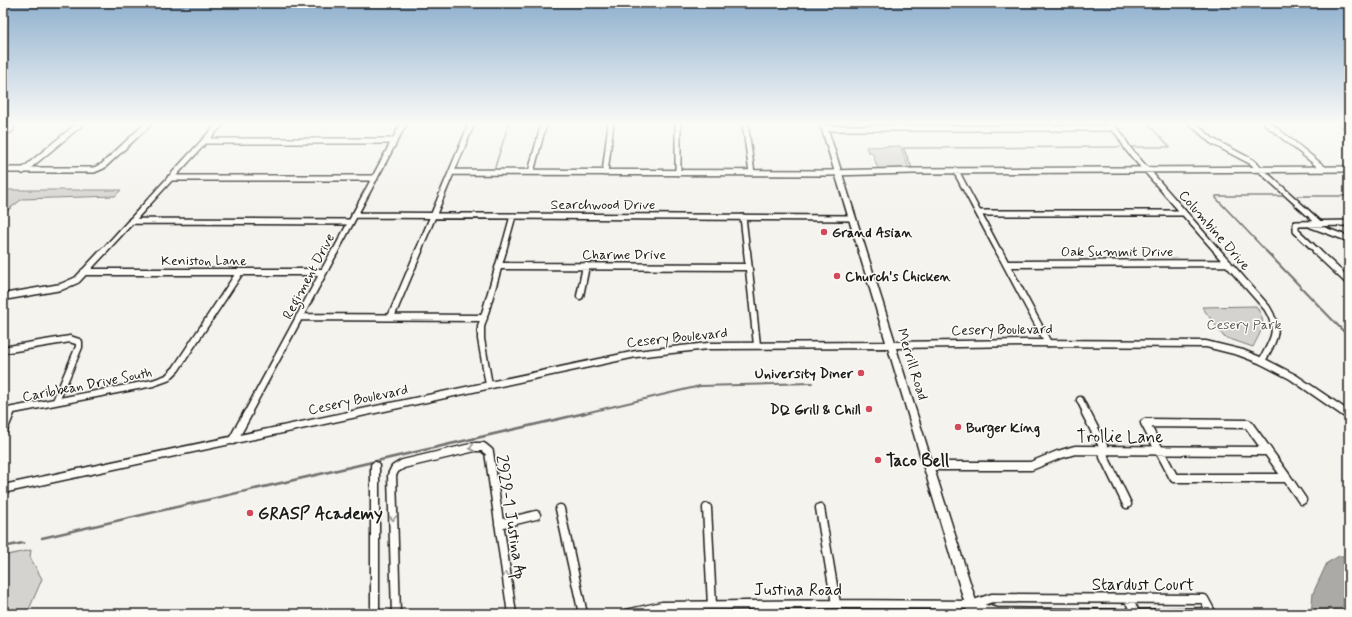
<svg xmlns="http://www.w3.org/2000/svg" width="1352" height="617" font-family="Mynerve,sans-serif">
  <style>
    .green { fill: #d4d3cf; stroke: #787876 }
    .water { fill: #abaaa6; stroke: #72716f }
    .lines { fill: none; stroke-linecap: round; stroke-linejoin: round }
    .stream-far2 { stroke: #72716f; stroke-width: 1.5 }
    .stream-far1 { stroke: #72716f; stroke-width: 2 }
    .stream { stroke: #72716f; stroke-width: 2.5 }
    .minor-far2-casing { stroke: #1c1c1c; stroke-width: 8 }
    .minor-far1-casing { stroke: #1c1c1c; stroke-width: 9 }
    .minor-casing { stroke: #1c1c1c; stroke-width: 11 }
    .secondary-casing { stroke: #1c1c1c; stroke-width: 3 }
    .minor-far2 { stroke: #fdfcf7; stroke-width: 5 }
    .minor-far1 { stroke: #fdfcf7; stroke-width: 6 }
    .minor { stroke: #fdfcf7; stroke-width: 8 }
    .secondary { fill: #fdfcf7; fill-rule: evenodd }
    .oneway { stroke: #989794 }
    .poi-dot { fill: #d1495b; stroke: #fdfcf7; stroke-width: 1.5 }
    .labels { text-anchor: middle; stroke-width: 3; stroke-linejoin: round; paint-order: stroke }
    .street-label { font-size: 14px; fill: #1c1c1c; stroke: #fdfcf7 }
    .poi-label { font-size: 14px; font-weight: bold; fill: #1c1c1c; stroke: #fdfcf7; text-anchor: start }
    .park-label { font-size: 14px; fill: #5c5c5b; stroke: #fdfcf7 }
    .near-street-label { font-size: 17px; fill: #1c1c1c; stroke: #fdfcf7 }
    .near-poi-label { font-size: 17px; font-weight: bold; fill: #1c1c1c; stroke: #fdfcf7; text-anchor: start }
  </style>
  <rect width="100%" height="100%" fill="#f4f3ee"/>
  <filter id="ink" filterUnits="userSpaceOnUse"><feTurbulence type="fractalNoise" baseFrequency=".025" numOctaves="2"/><feDisplacementMap in="SourceGraphic" scale="8" xChannelSelector="R" yChannelSelector="G"/><feConvolveMatrix kernelMatrix="1 2 1 2 8 2 1 2 1" color-interpolation-filters="sRGB"/></filter>
  <g filter="url(#ink)">
    <path class="green" d="M 900,146 L 909,168 L 878,169 L 872,152 L 868,152 L 866,147 Z
      M 3,190 L 121,190 L 115,196 L 22,199 L 3,214 Z
      M 1256,306 C 1268,325 1262,328 1253,347 L 1224,337 L 1202,307 Z
      M 31,550 L 30,557 L 42,579 L 27,614 L 3,614 L 3,556 Z"/>
    <path class="water" d="M 1339,556 L 1349,556 L 1349,614 L 1311,614 L 1313,593 L 1327,563 Z"/>
    <g class="lines">
      <path class="stream-far2" d="M 1131,147 L 1170,147 L 1147,123
        M 495,167 L 509,123
        M 912,168 L 903,148 L 1120,147
        M 1297,196 L 1349,196
        M 1267,252 L 1216,198 L 1216,196 L 1282,196"/>
      <path class="stream-far1" d="M 1266,251 L 1349,337
        M 581,414 L 700,386 L 812,383"/>
      <path class="stream" d="M 42,538 L 585,413
        M 3,547 L 23,543"/>
      <defs>
        <path id="minor-far2" d="M 678,123 L 678,173
          M 745,123 L 752,173
          M 1109,123 L 1120,135 L 1128,149 L 1218,252
          M 1192,123 L 1212,141 L 1252,162 L 1319,223
          M 1267,123 L 1324,169
          M 1342,123 L 1349,128
          M 825,128 L 1114,128
          M 3,134 L 11,129 L 12,123
          M 204,141 L 394,141
          M 3,170 L 94,170 L 103,166 L 149,123
          M 23,171 L 81,123
          M 956,171 L 999,252
          M 452,172 L 828,173 L 913,171 L 1349,169
          M 531,172 L 544,123
          M 605,173 L 611,123
          M 170,178 L 375,178
          M 980,213 L 1183,213
          M 354,215 L 852,218
          M 743,217 L 747,252
          M 131,221 L 351,222
          M 1311,225 L 1349,239
          M 103,252 L 221,123
          M 335,252 L 404,123
          M 418,252 L 472,123
          M 503,252 L 513,216
          M 1318,252 L 1296,231 L 1296,224 L 1349,223"/>
        <path id="minor-far1" d="M 747,251 L 757,345
          M 999,251 L 1048,343
          M 1217,251 L 1267,308 C 1281,331 1274,339 1262,361
          M 1316,251 L 1349,282
          M 1006,264 L 1228,263
          M 499,266 L 748,267
          M 84,272 L 323,272
          M 580,296 L 586,266
          M 3,297 L 61,287 L 77,280 L 104,251
          M 299,317 L 484,318
          M 391,317 L 419,251
          M 3,350 L 70,339 L 79,342 L 79,347 L 56,401
          M 489,385 L 481,339 L 481,327 L 503,251
          M 1080,400 L 1087,414
          M 3,412 L 153,383 L 167,378 L 176,369 L 240,272
          M 10,414 L 11,411
          M 247,414 L 335,251"/>
        <path id="minor" d="M 1086,413 L 1103,446 L 1104,457 L 1127,504
          M 1145,423 L 1248,424 L 1287,478 L 1174,478 Z
          M 3,430 L 10,413
          M 233,440 L 248,413
          M 375,466 L 375,614
          M 929,466 L 1031,466 L 1058,455 L 1075,450 L 1267,451
          M 1287,478 L 1302,500
          M 707,508 L 712,605
          M 820,508 L 836,604
          M 560,509 L 583,614
          M 499,524 L 536,515
          M 992,598 L 1204,599 L 1211,612 L 1135,614 L 997,612 L 971,605 Z
          M 1128,598 L 1136,614
          M 815,604 L 816,614
          M 396,614 L 392,475 L 395,469 L 403,464 L 475,447 L 483,447 L 489,452 L 512,614
          M 626,614 L 662,606 L 836,604 L 971,605"/>
        <path id="secondary" d="M 820,123 L 826,123 L 895,342 L 1025,340 L 1206,341 L 1243,350 L 1265,359 L 1296,375 L 1349,411 L 1349,420 L 1290,379 L 1259,363 L 1238,355 L 1206,347 L 1025,346 L 896,348 L 980,614 L 968,614 L 888,348 L 708,349 L 636,357 L 3,493 L 3,485 L 636,351 L 708,343 L 886,342 Z"/>
      </defs>
      <use href="#minor-far2" class="minor-far2-casing"/>
      <use href="#minor-far1" class="minor-far1-casing"/>
      <use href="#minor" class="minor-casing"/>
      <use href="#secondary" class="secondary-casing"/>
      <use href="#minor-far2" class="minor-far2"/>
      <use href="#minor-far1" class="minor-far1"/>
      <use href="#minor" class="minor"/>
      <use href="#secondary" class="secondary"/>
    </g>
    <defs><path id="oneway-chevron" d="M-2-3.5L2.5 0L-2 3.5" fill="none" stroke-width="1.6" stroke-linecap="round" stroke-linejoin="round"/></defs>
    <g class="oneway">
      <use href="#oneway-chevron" transform="translate(472 448) rotate(170)"/>
      <use href="#oneway-chevron" transform="translate(393 518) rotate(88)"/>
      <use href="#oneway-chevron" transform="translate(506 575) rotate(-98)"/>
    </g>
  </g>
  <linearGradient id="sky" x2="0" y2="1"><stop stop-color="#8fb0ce"/><stop offset="0.59" stop-color="#fafaf7"/><stop offset="1" stop-color="#fafaf7" stop-opacity="0"/></linearGradient>
  <rect width="1352" height="209" fill="url(#sky)"/>
  <g class="poi-dot">
    <circle cx="824" cy="232" r="4"/>
    <circle cx="837" cy="276" r="4"/>
    <circle cx="861" cy="373" r="4"/>
    <circle cx="869" cy="409" r="4"/>
    <circle cx="958" cy="427" r="4"/>
    <circle cx="878" cy="460" r="4"/>
    <circle cx="250" cy="513" r="4"/>
  </g>
  <g class="labels">
    <g class="street-label">
      <text x="603" y="209">Searchwood Drive</text>
      <text transform="translate(1215 230) rotate(49)" y="5">Columbine Drive</text>
      <text x="1117" y="256">Oak Summit Drive</text>
      <text x="624" y="259">Charme Drive</text>
      <text x="204" y="265">Keniston Lane</text>
      <text transform="translate(308 276) rotate(-62)" y="5">Regiment Drive</text>
      <text transform="translate(1002 329) rotate(-1)" y="5">Cesery Boulevard</text>
      <text transform="translate(677 337) rotate(-6)" y="5">Cesery Boulevard</text>
      <text transform="translate(913 364) rotate(73)" y="5">Merrill Road</text>
      <text transform="translate(87 384) rotate(-11)" y="5">Caribbean Drive South</text>
      <text transform="translate(358 399) rotate(-12)" y="5">Cesery Boulevard</text>
    </g>
    <g class="poi-label">
      <text x="832" y="237">Grand Asian</text>
      <text x="845" y="281">Church's Chicken</text>
      <text x="853" y="378" text-anchor="end">University Diner</text>
      <text x="861" y="414" text-anchor="end">DQ Grill &amp; Chill</text>
      <text x="966" y="432">Burger King</text>
    </g>
    <g class="park-label">
      <text x="1244" y="329">Cesery Park</text>
    </g>
    <g class="near-street-label">
      <text x="1120" y="442">Trollie Lane</text>
      <text transform="translate(512 517) rotate(81)" y="6">2929-1 Justina Ap</text>
      <text x="1143" y="590">Stardust Court</text>
      <text x="798" y="595">Justina Road</text>
    </g>
    <g class="near-poi-label">
      <text x="886" y="466">Taco Bell</text>
      <text x="258" y="519">GRASP Academy</text>
    </g>
  </g>
  <rect width="1352" height="617" fill="none" stroke="#fdfcf7" stroke-width="16"/>
  <rect x="8" y="8" width="1336" height="601" fill="none" stroke="#1c1c1c" stroke-width="1.5" filter="url(#ink)"/>
</svg>
